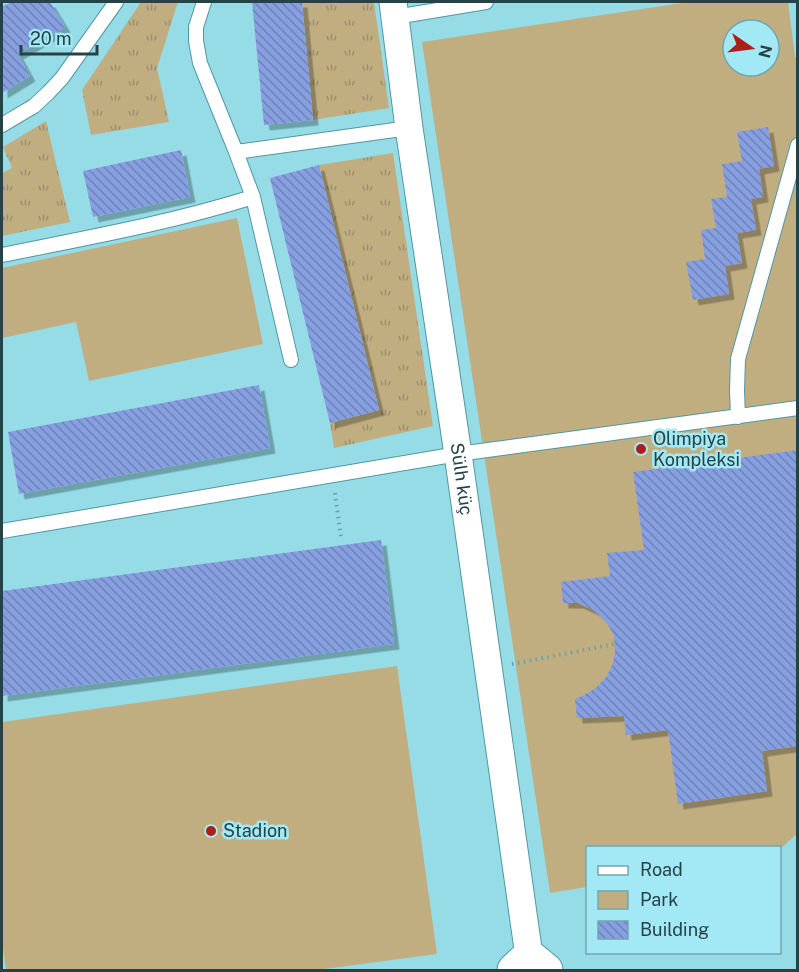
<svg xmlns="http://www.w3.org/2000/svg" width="799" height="972" font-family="'Public Sans',sans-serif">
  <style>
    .grass { fill: url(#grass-tufts) }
    .park { fill: #c0ae81; fill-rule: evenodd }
    .building { fill: url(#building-back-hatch); filter: url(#shadow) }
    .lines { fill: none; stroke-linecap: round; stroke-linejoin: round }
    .lane-casing { stroke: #5197a2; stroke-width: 16 }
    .street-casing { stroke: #5197a2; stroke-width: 29 }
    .secondary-casing { stroke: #5197a2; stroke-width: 35 }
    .path { stroke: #69a0a8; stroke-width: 4; stroke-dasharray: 1.5 4.5; stroke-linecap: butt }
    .lane { stroke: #fff; stroke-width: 14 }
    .street { stroke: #fff; stroke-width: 27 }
    .secondary { stroke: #fff; stroke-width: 33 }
    .poi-dot { fill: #ae1d17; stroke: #a2e9f5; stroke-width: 2 }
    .labels { text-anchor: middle; stroke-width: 5; stroke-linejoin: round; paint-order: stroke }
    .poi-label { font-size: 18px; fill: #254247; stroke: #a2e9f5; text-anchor: start }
    .street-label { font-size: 18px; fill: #254247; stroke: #a2e9f5 }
  </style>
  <defs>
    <pattern id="grass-tufts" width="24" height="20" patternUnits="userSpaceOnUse" patternTransform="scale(1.5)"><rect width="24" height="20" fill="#c0ae81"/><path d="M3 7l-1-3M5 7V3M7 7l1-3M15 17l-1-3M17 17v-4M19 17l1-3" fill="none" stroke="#9c8f6b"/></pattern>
    <pattern id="building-back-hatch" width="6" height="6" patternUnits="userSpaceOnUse" patternTransform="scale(1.5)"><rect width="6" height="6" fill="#879fe1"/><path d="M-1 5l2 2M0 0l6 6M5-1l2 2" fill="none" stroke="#6e83b8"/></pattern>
    <filter id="shadow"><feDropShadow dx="5.5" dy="5.5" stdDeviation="0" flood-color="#0004"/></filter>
  </defs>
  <rect width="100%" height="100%" fill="#95dce7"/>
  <path class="grass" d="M 141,2 L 178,2 L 157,68 L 169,122 L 91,135 L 82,90 Z
    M 302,2 L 374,2 L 389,108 L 313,120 Z
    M 46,121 L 70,222 L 2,236 L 2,173 L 12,168 L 3,147 Z
    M 393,153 L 433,426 L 334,448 L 330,423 L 379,410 L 319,165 Z"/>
  <path class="park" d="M 689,2 L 788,2 L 795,57 L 798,57 L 798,833 L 780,849 L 780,848 L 588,848 L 587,887 L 550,893 L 422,42 ZM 733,30 L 769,30 L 769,66 L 733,66 Z
    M 237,218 L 263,344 L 89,381 L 76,322 L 2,338 L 2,268 Z
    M 397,666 L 437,954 L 317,970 L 6,970 L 2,940 L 2,722 Z"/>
  <path class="building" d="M 11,2 L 50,2 L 65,27 L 18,54 L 30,76 L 2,93 L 2,7 Z
    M 252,2 L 302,2 L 313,120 L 264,125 Z
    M 768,127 L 774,166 L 759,169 L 763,197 L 751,199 L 756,230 L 737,233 L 742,263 L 725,266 L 729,294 L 693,300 L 686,262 L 705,259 L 701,230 L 716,228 L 711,199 L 727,197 L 722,164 L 742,161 L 737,132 Z
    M 181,150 L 190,197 L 93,217 L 83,171 Z
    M 319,165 L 379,410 L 330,423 L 270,178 Z
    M 259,385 L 270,448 L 19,494 L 8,432 Z
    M 798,450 L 798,746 L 762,751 L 767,791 L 678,804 L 668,730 L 626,735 L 624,716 L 577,718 L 575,699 L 584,695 L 596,688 L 607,676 L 613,663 L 615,652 L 614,635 L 607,623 L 595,611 L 578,603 L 563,603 L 561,582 L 610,576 L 607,553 L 644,550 L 633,472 Z
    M 381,540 L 394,644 L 2,696 L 2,591 Z"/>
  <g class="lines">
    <defs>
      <path id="lane" d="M 204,2 L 196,27 L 196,41 L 200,63 L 236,152 L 253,197 L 291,360
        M 395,17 L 486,2
        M 2,125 L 34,106 L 48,93 L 62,78 L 116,2
        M 236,152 L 409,128
        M 2,255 C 86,238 170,223 253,197
        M 738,417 L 737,390 L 738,359 L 798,145
        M 2,531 L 458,454 L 798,408"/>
      <g id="street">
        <path id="s1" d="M 393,2 L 409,128 L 458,454 L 529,956"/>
      </g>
      <path id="secondary" d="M 514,970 L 529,956 L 546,970"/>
    </defs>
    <use href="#lane" class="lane-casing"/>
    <use href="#street" class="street-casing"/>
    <use href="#secondary" class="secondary-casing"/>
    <path class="path" d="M 335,493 L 341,538
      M 512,664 L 615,644"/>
    <use href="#lane" class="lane"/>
    <use href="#street" class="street"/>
    <use href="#secondary" class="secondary"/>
  </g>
  <g class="poi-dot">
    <circle cx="641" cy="449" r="6"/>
    <circle cx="211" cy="831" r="6"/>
  </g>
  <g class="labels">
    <g class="poi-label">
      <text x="653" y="445">Olimpiya<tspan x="653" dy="21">Kompleksi</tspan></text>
      <text x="223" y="837">Stadion</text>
    </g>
    <g class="street-label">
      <text dy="6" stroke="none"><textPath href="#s1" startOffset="482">Sülh küç</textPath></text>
    </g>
  </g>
  <rect width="799" height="972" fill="none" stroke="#254247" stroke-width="6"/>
  <rect x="586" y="846" width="195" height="108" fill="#a2e9f5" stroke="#70a6af" stroke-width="1.5"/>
  <rect x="598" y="866" width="30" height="9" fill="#ffffff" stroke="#70a6af" stroke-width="1.5"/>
  <text x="640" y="876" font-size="18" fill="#254247">Road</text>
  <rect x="598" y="891" width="30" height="18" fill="#c0ae81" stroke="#70a6af" stroke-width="1.5"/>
  <text x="640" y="906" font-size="18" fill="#254247">Park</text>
  <rect x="598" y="921" width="30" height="18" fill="url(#building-back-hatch)" stroke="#70a6af" stroke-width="1.5"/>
  <text x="640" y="936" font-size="18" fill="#254247">Building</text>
  <g transform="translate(751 48) rotate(104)"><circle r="28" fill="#a2e9f5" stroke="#70a6af" stroke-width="1.5"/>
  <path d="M0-4.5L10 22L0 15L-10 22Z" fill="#ae1d17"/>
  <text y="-9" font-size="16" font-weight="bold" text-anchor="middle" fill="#254247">N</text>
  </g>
  <path d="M21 45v9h76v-9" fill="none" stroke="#254247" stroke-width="3"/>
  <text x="30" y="45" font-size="18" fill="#254247" stroke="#a2e9f5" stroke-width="4.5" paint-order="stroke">20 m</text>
</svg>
